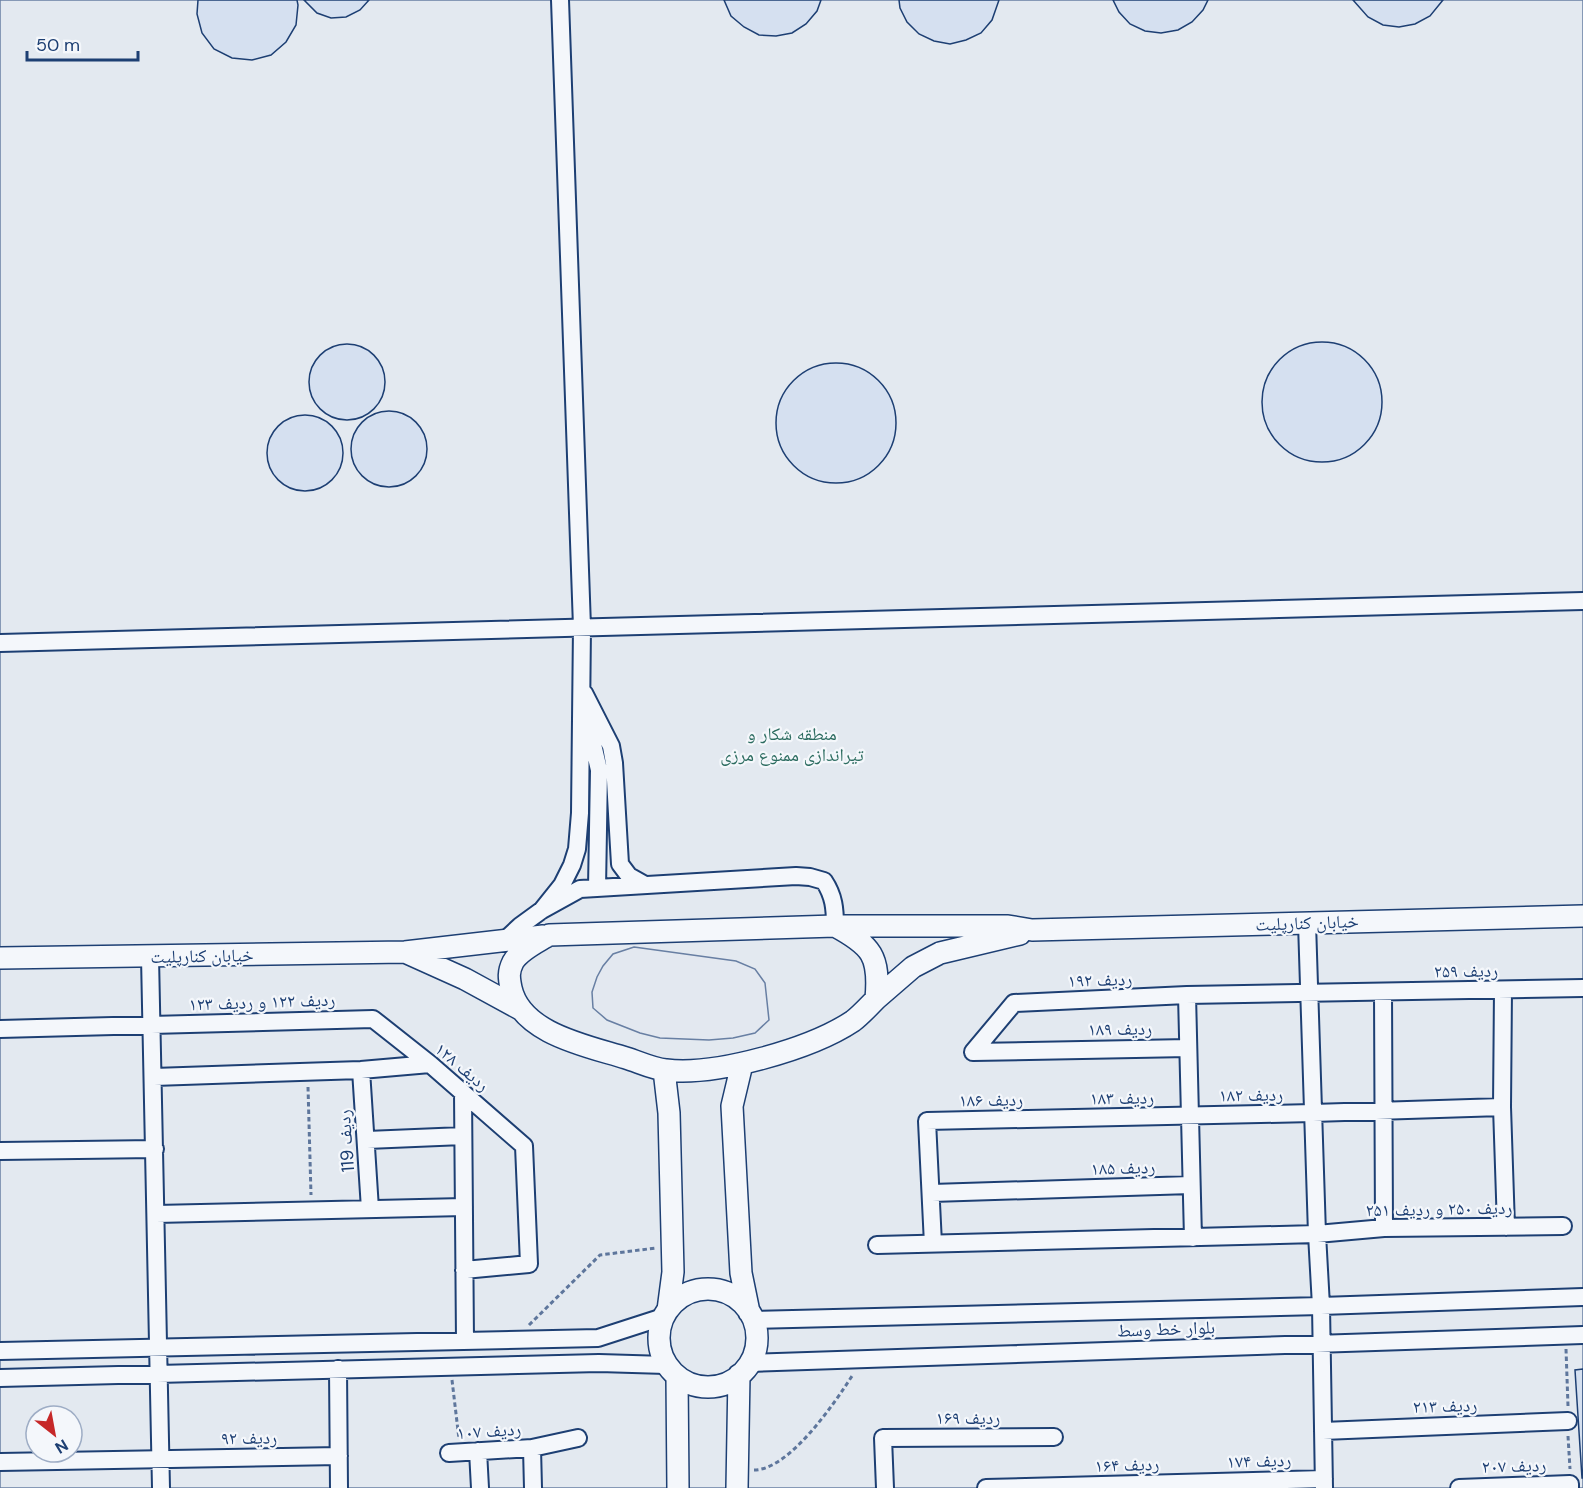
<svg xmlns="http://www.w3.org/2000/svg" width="1583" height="1488" font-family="'DM Sans','Noto Naskh Arabic',sans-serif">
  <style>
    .green { fill: #e3e9f0; stroke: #687fa3; stroke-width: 1.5; fill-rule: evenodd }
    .parking { fill: #e3e8f0; stroke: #687fa3; stroke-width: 1.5 }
    .building { fill: #d5e0f0; stroke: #1d3f73; stroke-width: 1.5 }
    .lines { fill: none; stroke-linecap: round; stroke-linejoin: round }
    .minor-casing { stroke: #1d3f73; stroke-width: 20 }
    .major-casing { stroke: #1d3f73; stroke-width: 24 }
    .path { stroke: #5e769c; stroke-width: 3; stroke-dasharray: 4.5 3; stroke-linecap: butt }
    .minor { stroke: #f4f7fb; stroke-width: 16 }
    .major { stroke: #f4f7fb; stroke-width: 21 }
    .labels { text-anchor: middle; stroke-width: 4.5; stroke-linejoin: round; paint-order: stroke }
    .park-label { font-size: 18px; fill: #2c6c60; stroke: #f4f7fb }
    .street-label { font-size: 18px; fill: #1d3f73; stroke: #f4f7fb }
  </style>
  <rect width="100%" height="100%" fill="#f4f7fb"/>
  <path class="green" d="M 0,0 L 1583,0 L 1583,1488 L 0,1488 ZM 36,1416 L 72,1416 L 72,1452 L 36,1452 Z"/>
  <path class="parking" d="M 634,947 L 736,961 L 755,969 L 765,983 L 769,1020 L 755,1033 L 733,1038 L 709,1040 L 660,1038 L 640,1033 L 607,1020 L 593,1008 L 592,992 L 597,977 L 603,966 L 613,954 Z"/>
  <path class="building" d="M 198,0 L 297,0 L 298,5 L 296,25 L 286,42 L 271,55 L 252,60 L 232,58 L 214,49 L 202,33 L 197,14 Z
    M 304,0 L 369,0 L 360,10 L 346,17 L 331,18 L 317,13 Z
    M 724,0 L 821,0 L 817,11 L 806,24 L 792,33 L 776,36 L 759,35 L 744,27 L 731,16 Z
    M 899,0 L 999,0 L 992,20 L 981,33 L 966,40 L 950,44 L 934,41 L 919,34 L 907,22 L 900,8 Z
    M 1113,0 L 1208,0 L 1203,10 L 1192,22 L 1178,30 L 1161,33 L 1145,31 L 1130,24 L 1119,12 Z
    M 1353,0 L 1443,0 L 1430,16 L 1415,24 L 1399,27 L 1383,25 L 1368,17 Z
    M1262 402a60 60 0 1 1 120 0a60 60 0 1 1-120 0Z
    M309 382a38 38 0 1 1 76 0a38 38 0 1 1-76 0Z
    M776 423a60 60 0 1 1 120 0a60 60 0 1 1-120 0Z
    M351 449a38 38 0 1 1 76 0a38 38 0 1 1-76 0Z
    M267 453a38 38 0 1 1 76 0a38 38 0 1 1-76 0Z
    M 1583,1369 L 1583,1478 L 1582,1478 L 1575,1370 Z"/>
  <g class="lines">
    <defs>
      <path id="minor" d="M 0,643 L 1583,601
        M 584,693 L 611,746 L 614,763 L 620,864 L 629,876 L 645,885
        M 588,723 L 599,770 L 597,888
        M 542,910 L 562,885 L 572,865 L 577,849 L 580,813 L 582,627 L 560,0
        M 1307,923 L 1317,1234 L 1321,1306 L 1324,1488
        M 503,942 L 520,926 L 542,910 L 580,889 L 796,876 L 810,877 L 824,881 C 834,896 835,909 835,926
        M 150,957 L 161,1488
        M 1503,990 L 1502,1107 L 1506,1227
        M 1383,992 L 1384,1228
        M 1187,995 L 1193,1238
        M 0,1029 L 373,1019 L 430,1064 L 524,1146 L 529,1264 L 464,1270
        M 973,1052 L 1014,1003 L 1187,995 L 1583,988
        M 973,1052 L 1188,1048
        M 361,1070 L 370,1209
        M 154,1077 L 361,1070 L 430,1064
        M 463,1093 L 465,1341
        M 367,1140 L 463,1136
        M 0,1151 L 155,1149
        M 932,1193 L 1191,1185
        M 156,1214 L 464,1207
        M 933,1244 L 927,1121 L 1313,1113 L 1502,1107
        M 877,1245 L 1317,1234 L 1384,1228 L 1563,1226
        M 753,1320 L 1321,1306 L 1583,1297
        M 0,1351 L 598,1338 L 663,1317
        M 750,1363 L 1583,1335
        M 338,1369 L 339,1488
        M 0,1378 L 599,1363 L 666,1365
        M 1323,1431 L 1568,1421
        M 532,1448 L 533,1488
        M 478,1451 L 480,1488
        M 449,1453 L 532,1448 L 578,1438
        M 0,1462 L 339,1456
        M 885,1488 L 883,1438 L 1054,1437
        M 986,1488 L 1324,1479
        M 1459,1488 L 1570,1484 L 1570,1488"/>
      <path id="major" d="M 835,926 C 872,946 880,956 876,999 C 869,1006 861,1015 853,1021 C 811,1049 716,1076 666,1070 C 653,1069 639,1062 626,1058 C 588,1046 521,1034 511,988 C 509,978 508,972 513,962 C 520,950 538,942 549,935 L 835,926 L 1008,926 L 1032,930 L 1583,916
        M 405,952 L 465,979 L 520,1009
        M 0,958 L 405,952 L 543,936
        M 876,999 L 913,967 L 940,953 L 1020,934
        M 742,1064 L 732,1106 L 741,1273 L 749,1312
        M 664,1070 L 669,1113 L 673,1272 L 668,1310
        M659 1338a49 49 0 1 1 98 0a49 49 0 1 1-98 0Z
        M 677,1377 L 678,1488
        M 737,1488 L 739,1375"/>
    </defs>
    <use href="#minor" class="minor-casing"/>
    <use href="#major" class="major-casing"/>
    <path class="path" d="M 308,1087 L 311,1195
      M 529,1325 L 600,1255 L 656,1248
      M 1566,1349 L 1568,1406
      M 452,1380 L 459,1439
      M 1568,1436 L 1570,1469
      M 754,1470 C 789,1470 834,1404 852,1376"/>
    <use href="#minor" class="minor"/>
    <use href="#major" class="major"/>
  </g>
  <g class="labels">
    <g class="park-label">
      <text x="792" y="740">منطقه شکار و<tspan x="792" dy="21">تیراندازی ممنوع مرزی</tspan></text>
    </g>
    <g class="street-label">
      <text transform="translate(1307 923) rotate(-2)" y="6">خیابان کنارپلیت</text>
      <text transform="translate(202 956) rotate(-1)" y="6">خیابان کنارپلیت</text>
      <text transform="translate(1466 971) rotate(-1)" y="6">ردیف ۲۵۹</text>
      <text transform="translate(1100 980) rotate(-2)" y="6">ردیف ۱۹۲</text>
      <text transform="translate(262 1002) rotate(-2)" y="6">ردیف ۱۲۲ و ردیف ۱۲۳</text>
      <text transform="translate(1120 1029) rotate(-1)" y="6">ردیف ۱۸۹</text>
      <text transform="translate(462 1067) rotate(40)" y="6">ردیف ۱۲۸</text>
      <text transform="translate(1251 1095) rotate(-1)" y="6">ردیف ۱۸۲</text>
      <text transform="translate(1122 1098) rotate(-1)" y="6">ردیف ۱۸۳</text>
      <text transform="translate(991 1100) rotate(-1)" y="6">ردیف ۱۸۶</text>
      <text transform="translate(346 1141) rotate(-94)" y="6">ردیف 119</text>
      <text transform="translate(1123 1168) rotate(-2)" y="6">ردیف ۱۸۵</text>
      <text transform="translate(1439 1209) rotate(-1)" y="6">ردیف ۲۵۰ و ردیف ۲۵۱</text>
      <text transform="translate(1166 1329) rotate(-2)" y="6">بلوار خط وسط</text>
      <text transform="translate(1445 1406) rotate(-2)" y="6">ردیف ۲۱۳</text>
      <text x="968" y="1424">ردیف ۱۶۹</text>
      <text transform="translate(489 1431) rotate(-4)" y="6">ردیف ۱۰۷</text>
      <text transform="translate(249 1438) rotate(-1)" y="6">ردیف ۹۲</text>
      <text transform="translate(1259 1461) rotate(-2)" y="6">ردیف ۱۷۴</text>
      <text transform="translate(1127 1465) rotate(-2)" y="6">ردیف ۱۶۴</text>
      <text transform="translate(1514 1466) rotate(-2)" y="6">ردیف ۲۰۷</text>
    </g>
  </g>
  <g transform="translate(54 1434) rotate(149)"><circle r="28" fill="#f4f7fb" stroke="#9eadc5" stroke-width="1.5"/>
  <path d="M0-4.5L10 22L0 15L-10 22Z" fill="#c62828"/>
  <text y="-9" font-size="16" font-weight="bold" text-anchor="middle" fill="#1d3f73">N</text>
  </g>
  <path d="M27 51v9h111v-9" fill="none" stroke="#1d3f73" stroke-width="3"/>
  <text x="36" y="51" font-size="18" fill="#1d3f73" stroke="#f4f7fb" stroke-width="4.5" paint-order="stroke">50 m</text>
</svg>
